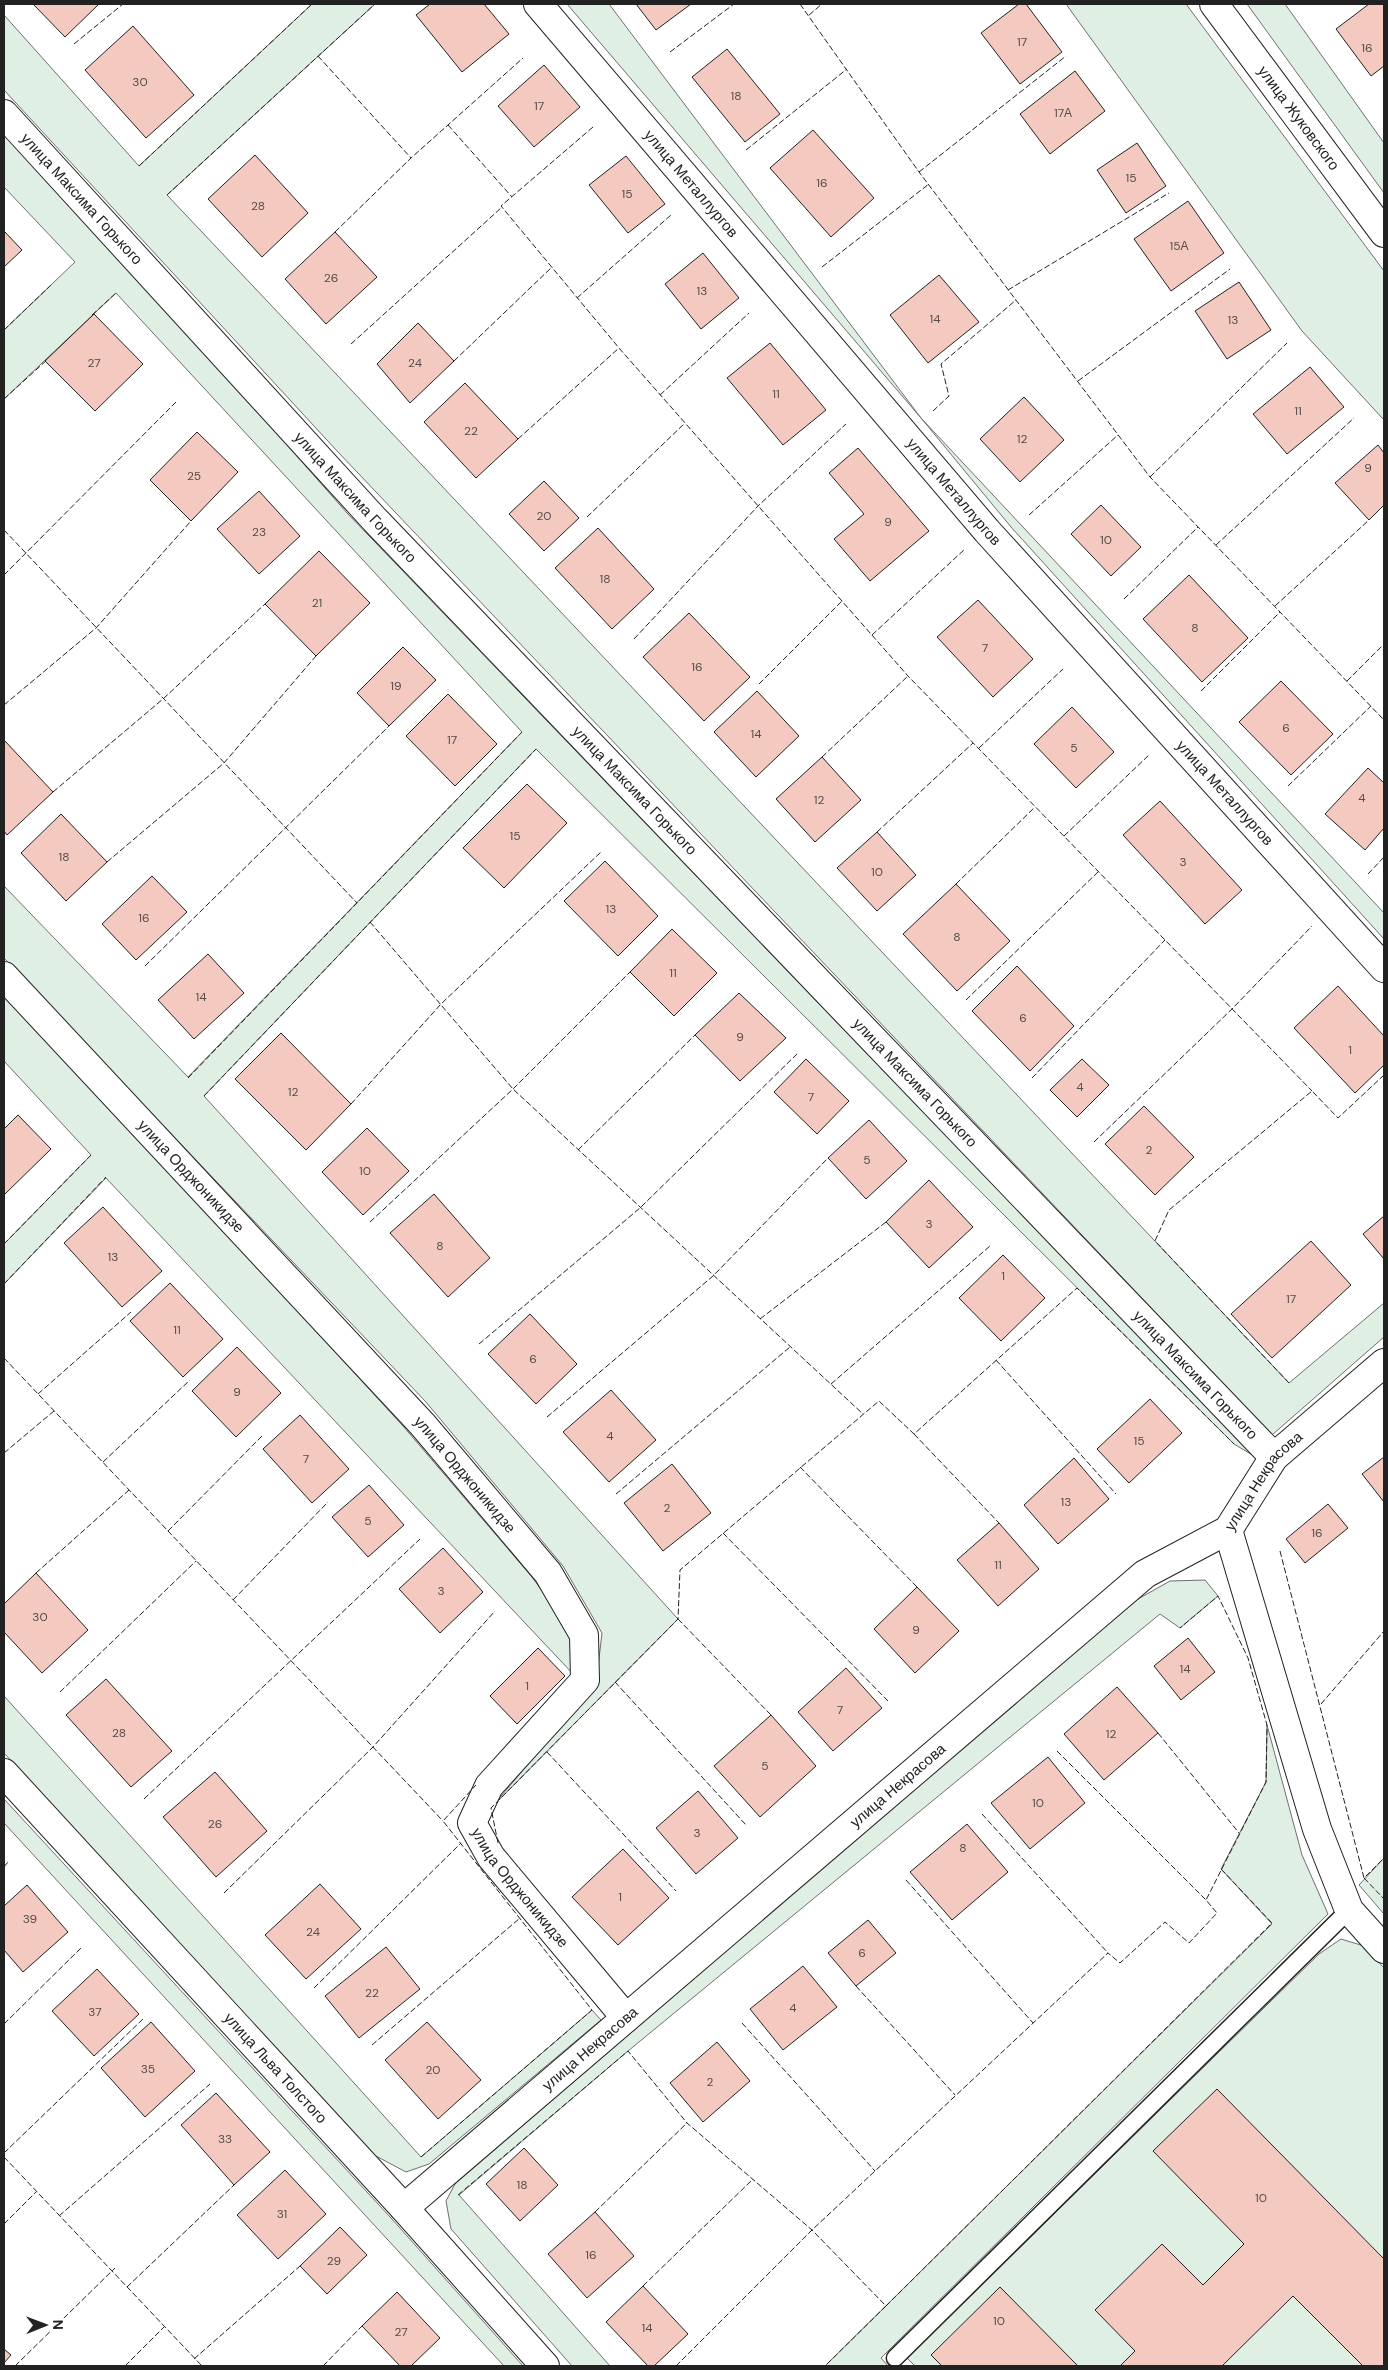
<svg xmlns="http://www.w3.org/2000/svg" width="1388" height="2370" font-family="'DM Sans',sans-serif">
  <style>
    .green { fill: #e0efe3; stroke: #6f6f6f }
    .building { fill: #f3c9c0; stroke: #222 }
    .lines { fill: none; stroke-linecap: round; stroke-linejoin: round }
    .service-casing { stroke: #222; stroke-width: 19 }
    .minor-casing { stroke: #222; stroke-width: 30 }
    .service { stroke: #fff; stroke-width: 16 }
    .minor { stroke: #fff; stroke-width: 28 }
    .fence { stroke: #222; stroke-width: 1; stroke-dasharray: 6 2.5; stroke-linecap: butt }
    .labels { text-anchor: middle; stroke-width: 4; stroke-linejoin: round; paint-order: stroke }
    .number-label { font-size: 12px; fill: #564c4a }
    .street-label { font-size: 15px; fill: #222; stroke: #fff }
  </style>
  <rect width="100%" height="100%" fill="#fff"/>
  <path class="green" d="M 312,4 L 375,4 L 167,195 L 1289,1383 L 1384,1303 L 1384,1337 L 1272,1435 L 338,452 L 4,90 L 4,15 L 139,166 Z
    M 567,4 L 609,4 L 921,418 L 1384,913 L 1384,939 L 1011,527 L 921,418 Z
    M 1066,4 L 1186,4 L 1384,271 L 1384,420 L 1302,331 Z
    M 1247,4 L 1285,4 L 1384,143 L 1384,193 Z
    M 4,134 L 139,277 L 347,513 L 1254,1456 L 1234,1444 L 536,749 L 204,1096 L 678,1619 L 491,1808 L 596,1684 L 602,1633 L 563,1566 L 426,1402 L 4,958 L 4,886 L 188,1077 L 522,732 L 116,293 L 4,399 L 4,330 L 75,262 L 4,187 Z
    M 4,995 L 166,1167 L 403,1426 L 532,1577 L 571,1631 L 574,1675 L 106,1178 L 4,1284 L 4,1244 L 91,1155 L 4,1061 Z
    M 1205,1580 L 1218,1596 L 1180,1628 L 1160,1614 L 628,2051 L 459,2195 L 610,2366 L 572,2366 L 451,2229 L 446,2201 L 455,2184 L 1131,1603 L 1170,1581 Z
    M 4,1696 L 421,2157 L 592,2010 L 601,2020 L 429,2164 L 406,2172 L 374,2155 L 4,1753 Z
    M 1267,1725 L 1302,1855 L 1328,1914 L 881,2358 L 888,2366 L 825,2366 L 1272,1924 L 1221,1869 L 1266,1782 Z
    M 4,1799 L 391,2218 L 523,2366 L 504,2366 L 4,1823 Z
    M 1384,1858 L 1384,1914 L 1359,1885 Z
    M 1341,1939 L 1364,1946 L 1384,1968 L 1384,2366 L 915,2366 L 907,2358 L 1319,1954 Z"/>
  <path class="building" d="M 33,4 L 99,4 L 65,37 Z
    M 430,4 L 484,4 L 509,34 L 462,72 L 416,15 Z
    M 636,4 L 691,4 L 656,30 Z
    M 1019,4 L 1026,4 L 1062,52 L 1020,84 L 981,33 Z
    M 1369,4 L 1384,4 L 1384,66 L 1371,76 L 1336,29 Z
    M 133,26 L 194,95 L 146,138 L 85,70 Z
    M 727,49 L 780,114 L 745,142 L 692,77 Z
    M 544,65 L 580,107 L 534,147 L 498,106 Z
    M 1075,71 L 1105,111 L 1050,154 L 1020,114 Z
    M 813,130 L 874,198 L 831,237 L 770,168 Z
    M 1137,143 L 1166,186 L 1126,213 L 1097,170 Z
    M 255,155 L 308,213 L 262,257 L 208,199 Z
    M 626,156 L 665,204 L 628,233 L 589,185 Z
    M 1188,201 L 1224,253 L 1171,291 L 1134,239 Z
    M 4,231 L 22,250 L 4,267 Z
    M 335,232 L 377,277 L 326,324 L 285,279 Z
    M 703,253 L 739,298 L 701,329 L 665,284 Z
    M 939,275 L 979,322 L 928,363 L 890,315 Z
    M 1239,282 L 1271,330 L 1227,359 L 1195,311 Z
    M 94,314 L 143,364 L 95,411 L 45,361 Z
    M 418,323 L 454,361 L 410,403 L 377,364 Z
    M 770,343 L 826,410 L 783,445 L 727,378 Z
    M 1310,367 L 1344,407 L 1287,454 L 1253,414 Z
    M 465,383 L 518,439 L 476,478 L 424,422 Z
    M 1024,397 L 1064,440 L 1020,482 L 980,439 Z
    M 197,432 L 238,472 L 191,521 L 150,480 Z
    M 1378,445 L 1384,453 L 1384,505 L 1369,520 L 1335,483 Z
    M 858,448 L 929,531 L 870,581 L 834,539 L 864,514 L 829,473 Z
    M 544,481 L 579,518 L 544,551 L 509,514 Z
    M 259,491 L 300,536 L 259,574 L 217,529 Z
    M 1101,505 L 1141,547 L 1111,576 L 1071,534 Z
    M 598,528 L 654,589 L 612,629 L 555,568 Z
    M 319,551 L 370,603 L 316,656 L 265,604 Z
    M 1189,575 L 1248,638 L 1202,682 L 1143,619 Z
    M 978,600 L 1033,659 L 993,697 L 937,637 Z
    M 689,613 L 750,677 L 704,721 L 643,657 Z
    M 403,647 L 436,680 L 389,726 L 357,693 Z
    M 1281,681 L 1333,734 L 1291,775 L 1239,722 Z
    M 757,691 L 799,736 L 756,777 L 714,732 Z
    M 448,694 L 497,744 L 455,786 L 406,736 Z
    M 1072,707 L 1114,752 L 1076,788 L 1034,744 Z
    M 4,740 L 53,792 L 7,835 L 4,831 Z
    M 822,757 L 861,800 L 815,842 L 776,799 Z
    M 1368,768 L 1384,783 L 1384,828 L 1365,850 L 1325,814 Z
    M 527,784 L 567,823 L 504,888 L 463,848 Z
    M 1160,801 L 1242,890 L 1205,924 L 1123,835 Z
    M 61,814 L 107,862 L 66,901 L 21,853 Z
    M 877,832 L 916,875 L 877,911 L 837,868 Z
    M 605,861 L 658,916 L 618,956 L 564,901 Z
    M 152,876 L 187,912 L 136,960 L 102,924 Z
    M 956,884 L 1010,941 L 957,991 L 903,934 Z
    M 672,929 L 717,973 L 674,1016 L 630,972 Z
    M 208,954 L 244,993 L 194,1039 L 158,1000 Z
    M 1017,966 L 1074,1026 L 1030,1071 L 972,1011 Z
    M 1338,986 L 1384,1036 L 1384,1065 L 1355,1093 L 1294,1028 Z
    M 739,993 L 786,1038 L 740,1081 L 695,1035 Z
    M 281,1033 L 351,1104 L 306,1150 L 235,1079 Z
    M 806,1059 L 849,1101 L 817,1134 L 774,1092 Z
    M 1082,1059 L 1109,1085 L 1077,1117 L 1050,1090 Z
    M 1144,1106 L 1194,1157 L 1155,1195 L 1105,1144 Z
    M 18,1115 L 51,1149 L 4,1195 L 4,1129 Z
    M 869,1120 L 907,1161 L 866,1199 L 828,1158 Z
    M 367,1128 L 409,1171 L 363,1215 L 322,1172 Z
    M 929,1180 L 973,1227 L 929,1268 L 886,1222 Z
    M 434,1194 L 490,1258 L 448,1297 L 390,1233 Z
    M 103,1207 L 162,1271 L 122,1307 L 64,1243 Z
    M 1384,1216 L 1384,1259 L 1363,1234 Z
    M 1311,1241 L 1351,1285 L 1272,1358 L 1231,1314 Z
    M 1003,1255 L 1045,1298 L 1001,1341 L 959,1298 Z
    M 170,1283 L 223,1339 L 183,1377 L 130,1321 Z
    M 530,1314 L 577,1364 L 536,1404 L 488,1354 Z
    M 237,1347 L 281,1393 L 236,1437 L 192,1391 Z
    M 611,1390 L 656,1440 L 609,1482 L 563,1432 Z
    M 1150,1399 L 1182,1433 L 1129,1483 L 1097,1449 Z
    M 300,1415 L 349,1469 L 312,1503 L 263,1449 Z
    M 1384,1457 L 1384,1502 L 1362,1474 Z
    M 1074,1458 L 1109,1499 L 1058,1544 L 1024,1505 Z
    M 672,1464 L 711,1513 L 663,1551 L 624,1503 Z
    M 369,1485 L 404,1525 L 368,1557 L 332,1517 Z
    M 1328,1504 L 1348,1528 L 1305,1563 L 1286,1539 Z
    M 999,1523 L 1039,1569 L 998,1606 L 957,1560 Z
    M 443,1548 L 483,1592 L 440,1633 L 399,1589 Z
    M 36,1573 L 88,1630 L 42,1673 L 4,1632 L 4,1604 Z
    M 917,1587 L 959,1631 L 915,1673 L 874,1629 Z
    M 1188,1638 L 1215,1672 L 1181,1700 L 1154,1666 Z
    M 538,1648 L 565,1676 L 517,1724 L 490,1696 Z
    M 846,1668 L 882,1708 L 833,1751 L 798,1712 Z
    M 106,1679 L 172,1751 L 131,1787 L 66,1715 Z
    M 1117,1687 L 1158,1733 L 1104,1780 L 1064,1734 Z
    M 771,1715 L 816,1766 L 760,1817 L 714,1766 Z
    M 1048,1757 L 1085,1803 L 1030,1849 L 991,1803 Z
    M 215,1772 L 267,1831 L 216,1877 L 163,1817 Z
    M 698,1791 L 738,1838 L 696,1874 L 656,1828 Z
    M 967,1824 L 1008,1872 L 952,1920 L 910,1872 Z
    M 623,1849 L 669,1898 L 618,1945 L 572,1897 Z
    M 320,1884 L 361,1929 L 306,1979 L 265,1935 Z
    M 27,1885 L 68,1932 L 23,1972 L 4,1950 L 4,1906 Z
    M 868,1920 L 896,1953 L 856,1986 L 828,1953 Z
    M 386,1947 L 420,1989 L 359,2038 L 325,1996 Z
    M 803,1966 L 837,2007 L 783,2050 L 750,2009 Z
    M 97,1969 L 139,2014 L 94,2056 L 52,2011 Z
    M 151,2022 L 195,2071 L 145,2117 L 101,2068 Z
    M 427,2022 L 481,2080 L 438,2119 L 385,2060 Z
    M 717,2042 L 750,2081 L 703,2122 L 670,2083 Z
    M 1217,2089 L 1384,2259 L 1384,2366 L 1363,2366 L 1293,2296 L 1222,2366 L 1120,2366 L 1135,2351 L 1095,2310 L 1162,2244 L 1203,2285 L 1244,2244 L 1153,2151 Z
    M 216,2093 L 270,2152 L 234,2185 L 181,2125 Z
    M 524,2148 L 558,2185 L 520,2221 L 486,2184 Z
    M 285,2170 L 326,2214 L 278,2259 L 237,2215 Z
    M 595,2212 L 634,2256 L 587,2298 L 548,2254 Z
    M 340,2227 L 367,2255 L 327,2294 L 300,2266 Z
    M 643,2286 L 688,2334 L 654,2366 L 648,2366 L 606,2322 Z
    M 1000,2287 L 1078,2366 L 942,2366 L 931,2355 Z
    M 397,2292 L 440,2338 L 411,2366 L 400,2366 L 362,2326 Z
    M 4,2349 L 11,2355 L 4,2363 Z"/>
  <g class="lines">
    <defs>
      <path id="service" d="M 895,2358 L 1349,1910"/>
      <g id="minor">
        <path id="s1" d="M 538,4 L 987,531 L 1384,968"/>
        <path id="s2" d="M 1214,4 L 1384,233"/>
        <path id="s3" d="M 4,114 L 375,520 L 1274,1457"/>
        <path id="s4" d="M 4,976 L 423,1425 L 548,1573 L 584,1635 L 585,1680 L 489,1786 L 472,1823 L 491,1857 L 626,2018"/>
        <path d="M 1228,1530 L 1317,1829 L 1349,1910 L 1384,1949"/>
        <path id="s5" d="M 4,1773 L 404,2208 L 545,2366"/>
        <path id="s6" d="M 404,2208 L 1145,1574 L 1228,1530 L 1274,1457 L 1384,1363"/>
      </g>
    </defs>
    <use href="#service" class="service-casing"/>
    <use href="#minor" class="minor-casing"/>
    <use href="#service" class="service"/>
    <use href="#minor" class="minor"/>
    <path class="fence" d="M 800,4 L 919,172 L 1150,477 L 1384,720
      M 809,15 L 822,4
      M 74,44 L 123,4
      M 670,52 L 734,4
      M 318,56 L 411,158
      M 448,125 L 512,197
      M 593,127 L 501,206 L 619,348 L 908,676 L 1312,1091
      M 746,150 L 847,69
      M 139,166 L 312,4
      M 919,172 L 1066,56
      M 167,195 L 375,4
      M 335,232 L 411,158 L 523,58
      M 822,267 L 929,184
      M 1008,290 L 1169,193
      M 577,298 L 671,215
      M 92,315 L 116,293
      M 4,330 L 51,285
      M 351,344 L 501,208
      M 454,361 L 552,267
      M 1078,381 L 1230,269
      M 660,395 L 749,313
      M 4,399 L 48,359
      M 933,411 L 949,396 L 941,364 L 1016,300
      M 518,439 L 619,348
      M 1150,477 L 1287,343
      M 1029,515 L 1118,435
      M 587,517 L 685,423
      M 4,530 L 357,903
      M 1216,545 L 1354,418
      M 4,575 L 176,402
      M 1124,599 L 1198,527
      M 1275,606 L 1369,520
      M 872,635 L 965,549
      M 634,639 L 758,506 L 846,424
      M 1347,681 L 1384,644
      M 759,684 L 842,601
      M 1201,691 L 1280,612
      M 4,705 L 96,628 L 191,521
      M 979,748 L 1063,669
      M 822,757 L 908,676
      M 1288,786 L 1371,706
      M 53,792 L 163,699 L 265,604
      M 877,832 L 973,743
      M 1064,836 L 1149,755
      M 107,862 L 224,763 L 316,656
      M 1368,874 L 1384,857
      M 956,884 L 1035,807
      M 370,922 L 513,1089 L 863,1414
      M 145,966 L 389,726
      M 966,1000 L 1099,871
      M 188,1078 L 522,732
      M 1032,1078 L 1165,940
      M 204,1096 L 536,749
      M 351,1104 L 441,1004 L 601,852
      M 1094,1142 L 1232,1009 L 1312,926
      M 578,1150 L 695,1035
      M 370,1222 L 513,1089 L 630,972
      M 4,1244 L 91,1155
      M 4,1284 L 106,1177
      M 760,1319 L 886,1222
      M 479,1344 L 640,1208 L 799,1052
      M 4,1358 L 443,1821
      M 996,1360 L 1116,1494
      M 1289,1383 L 1155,1241 L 1169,1210 L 1312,1091 L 1338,1118 L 1384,1075
      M 831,1384 L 990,1246
      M 38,1394 L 131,1312
      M 547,1417 L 713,1276 L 828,1158
      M 914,1434 L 999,1523
      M 4,1453 L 54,1411
      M 103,1462 L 190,1380
      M 800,1467 L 917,1587
      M 616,1494 L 790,1347
      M 168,1531 L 262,1436
      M 723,1533 L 889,1702
      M 1280,1551 L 1364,1878 L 1384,1858
      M 36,1573 L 129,1490
      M 233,1600 L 328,1502
      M 678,1619 L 771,1715
      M 615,1682 L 746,1825
      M 60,1692 L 196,1561
      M 1321,1704 L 1384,1631
      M 1158,1733 L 1239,1833
      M 1057,1751 L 1206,1900
      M 547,1752 L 676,1891
      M 144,1799 L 420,1539
      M 982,1814 L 1108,1953
      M 498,1843 L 491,1808 L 678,1619 L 680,1570 L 879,1401 L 914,1434 L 1077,1288 L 1234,1444
      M 4,1867 L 8,1862
      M 1364,1878 L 1384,1899
      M 906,1880 L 1033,2023
      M 224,1893 L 373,1747 L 495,1611
      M 856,1986 L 955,2095
      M 314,1988 L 461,1843
      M 742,2023 L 875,2171
      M 4,2024 L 81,1948
      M 372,2045 L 520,1918
      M 4,2153 L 144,2018
      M 4,2157 L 202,2366
      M 421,2157 L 592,2010 L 443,1821 L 476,1785
      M 458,2195 L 628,2051 L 687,2123 L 812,2230 L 886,2306 L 825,2366
      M 595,2212 L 687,2123
      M 59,2216 L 210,2084
      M 4,2224 L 36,2192
      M 643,2286 L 753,2179
      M 127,2287 L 234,2185
      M 886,2306 L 1272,1923 L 1221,1869
      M 194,2359 L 300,2266
      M 15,2366 L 115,2268
      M 125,2366 L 164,2327
      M 323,2366 L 362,2326
      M 676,2366 L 812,2230 L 1108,1953 L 1120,1963 L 1165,1922 L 1189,1943 L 1217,1913 L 1206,1900 L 1266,1782 L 1267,1725 L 1248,1658 L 1218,1596 L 1180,1628"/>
  </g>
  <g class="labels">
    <g class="number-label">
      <text x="1022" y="46">17</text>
      <text x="1367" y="52">16</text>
      <text x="140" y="86">30</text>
      <text x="736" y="100">18</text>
      <text x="539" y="110">17</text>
      <text x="1063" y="117">17А</text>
      <text x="1131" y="182">15</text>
      <text x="822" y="187">16</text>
      <text x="627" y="198">15</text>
      <text x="258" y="210">28</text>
      <text x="1179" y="250">15А</text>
      <text x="331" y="282">26</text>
      <text x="702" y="295">13</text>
      <text x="935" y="323">14</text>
      <text x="1233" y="324">13</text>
      <text x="94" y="367">27</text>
      <text x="415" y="367">24</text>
      <text x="776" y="398">11</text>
      <text x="1298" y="415">11</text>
      <text x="471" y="435">22</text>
      <text x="1022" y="443">12</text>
      <text x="1368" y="472">9</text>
      <text x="194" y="480">25</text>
      <text x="544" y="520">20</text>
      <text x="888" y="526">9</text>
      <text x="259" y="536">23</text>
      <text x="1106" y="544">10</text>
      <text x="605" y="583">18</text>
      <text x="317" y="607">21</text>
      <text x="1195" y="632">8</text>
      <text x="985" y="652">7</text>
      <text x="697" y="671">16</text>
      <text x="396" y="690">19</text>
      <text x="1286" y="732">6</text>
      <text x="756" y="738">14</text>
      <text x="452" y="744">17</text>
      <text x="1074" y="752">5</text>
      <text x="1362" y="802">4</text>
      <text x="819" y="804">12</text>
      <text x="515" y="840">15</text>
      <text x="64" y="861">18</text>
      <text x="1183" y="866">3</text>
      <text x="877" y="876">10</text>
      <text x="611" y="913">13</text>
      <text x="144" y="922">16</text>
      <text x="957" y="941">8</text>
      <text x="673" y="977">11</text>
      <text x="201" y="1001">14</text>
      <text x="1023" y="1022">6</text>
      <text x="740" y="1041">9</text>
      <text x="1350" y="1054">1</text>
      <text x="1080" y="1091">4</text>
      <text x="293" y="1096">12</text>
      <text x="811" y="1101">7</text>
      <text x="1149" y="1154">2</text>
      <text x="867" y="1164">5</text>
      <text x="365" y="1175">10</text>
      <text x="929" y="1228">3</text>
      <text x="440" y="1250">8</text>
      <text x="113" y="1261">13</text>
      <text x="1003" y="1280">1</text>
      <text x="1291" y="1303">17</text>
      <text x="177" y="1334">11</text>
      <text x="533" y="1363">6</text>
      <text x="237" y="1396">9</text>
      <text x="610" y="1440">4</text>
      <text x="1139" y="1445">15</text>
      <text x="306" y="1463">7</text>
      <text x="1066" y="1506">13</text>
      <text x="667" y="1512">2</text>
      <text x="368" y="1525">5</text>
      <text x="1317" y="1537">16</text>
      <text x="998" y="1569">11</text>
      <text x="441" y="1595">3</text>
      <text x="40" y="1621">30</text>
      <text x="916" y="1634">9</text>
      <text x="1185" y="1673">14</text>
      <text x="527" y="1690">1</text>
      <text x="840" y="1714">7</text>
      <text x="119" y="1737">28</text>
      <text x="1111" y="1738">12</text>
      <text x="765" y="1770">5</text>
      <text x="1038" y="1807">10</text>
      <text x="215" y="1828">26</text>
      <text x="697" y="1837">3</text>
      <text x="963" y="1852">8</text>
      <text x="620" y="1901">1</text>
      <text x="30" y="1923">39</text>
      <text x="313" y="1936">24</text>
      <text x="862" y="1957">6</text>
      <text x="372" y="1997">22</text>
      <text x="793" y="2012">4</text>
      <text x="95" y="2016">37</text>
      <text x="148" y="2073">35</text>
      <text x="433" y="2074">20</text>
      <text x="710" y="2086">2</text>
      <text x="225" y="2143">33</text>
      <text x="522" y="2189">18</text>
      <text x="1261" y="2202">10</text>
      <text x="282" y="2218">31</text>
      <text x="591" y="2259">16</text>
      <text x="334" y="2265">29</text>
      <text x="999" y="2325">10</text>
      <text x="647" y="2332">14</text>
      <text x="401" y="2336">27</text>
    </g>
    <g class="street-label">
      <text dy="5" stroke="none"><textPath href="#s2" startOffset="142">улица Жуковского</textPath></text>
      <text dy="5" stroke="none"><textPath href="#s1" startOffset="236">улица Металлургов</textPath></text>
      <text dy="5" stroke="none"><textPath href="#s3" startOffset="115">улица Максима Горького</textPath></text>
      <text dy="5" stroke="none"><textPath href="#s1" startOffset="641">улица Металлургов</textPath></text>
      <text dy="5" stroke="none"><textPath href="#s3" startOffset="520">улица Максима Горького</textPath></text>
      <text dy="5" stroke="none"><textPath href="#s3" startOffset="925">улица Максима Горького</textPath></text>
      <text dy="5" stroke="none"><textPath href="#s1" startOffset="1046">улица Металлургов</textPath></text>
      <text dy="5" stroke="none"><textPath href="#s3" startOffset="1330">улица Максима Горького</textPath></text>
      <text dy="5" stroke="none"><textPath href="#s4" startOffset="274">улица Орджоникидзе</textPath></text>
      <text dy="5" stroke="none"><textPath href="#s3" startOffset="1735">улица Максима Горького</textPath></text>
      <text dy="5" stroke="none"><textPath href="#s4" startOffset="679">улица Орджоникидзе</textPath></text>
      <text dy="5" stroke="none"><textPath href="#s6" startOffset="1130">улица Некрасова</textPath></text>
      <text dy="5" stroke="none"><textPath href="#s6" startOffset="650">улица Некрасова</textPath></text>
      <text dy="5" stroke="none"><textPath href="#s4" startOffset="1189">улица Орджоникидзе</textPath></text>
      <text dy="5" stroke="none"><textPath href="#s6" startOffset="245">улица Некрасова</textPath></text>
      <text dy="5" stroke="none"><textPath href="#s5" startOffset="401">улица Льва Толстого</textPath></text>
    </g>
  </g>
  <rect width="1388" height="2370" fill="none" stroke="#222222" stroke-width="10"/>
  <g transform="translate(45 2325) rotate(89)" stroke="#ffffff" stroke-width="4" paint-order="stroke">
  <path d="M0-4L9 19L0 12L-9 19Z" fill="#222222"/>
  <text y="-8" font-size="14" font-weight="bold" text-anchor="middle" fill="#222222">N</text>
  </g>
</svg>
